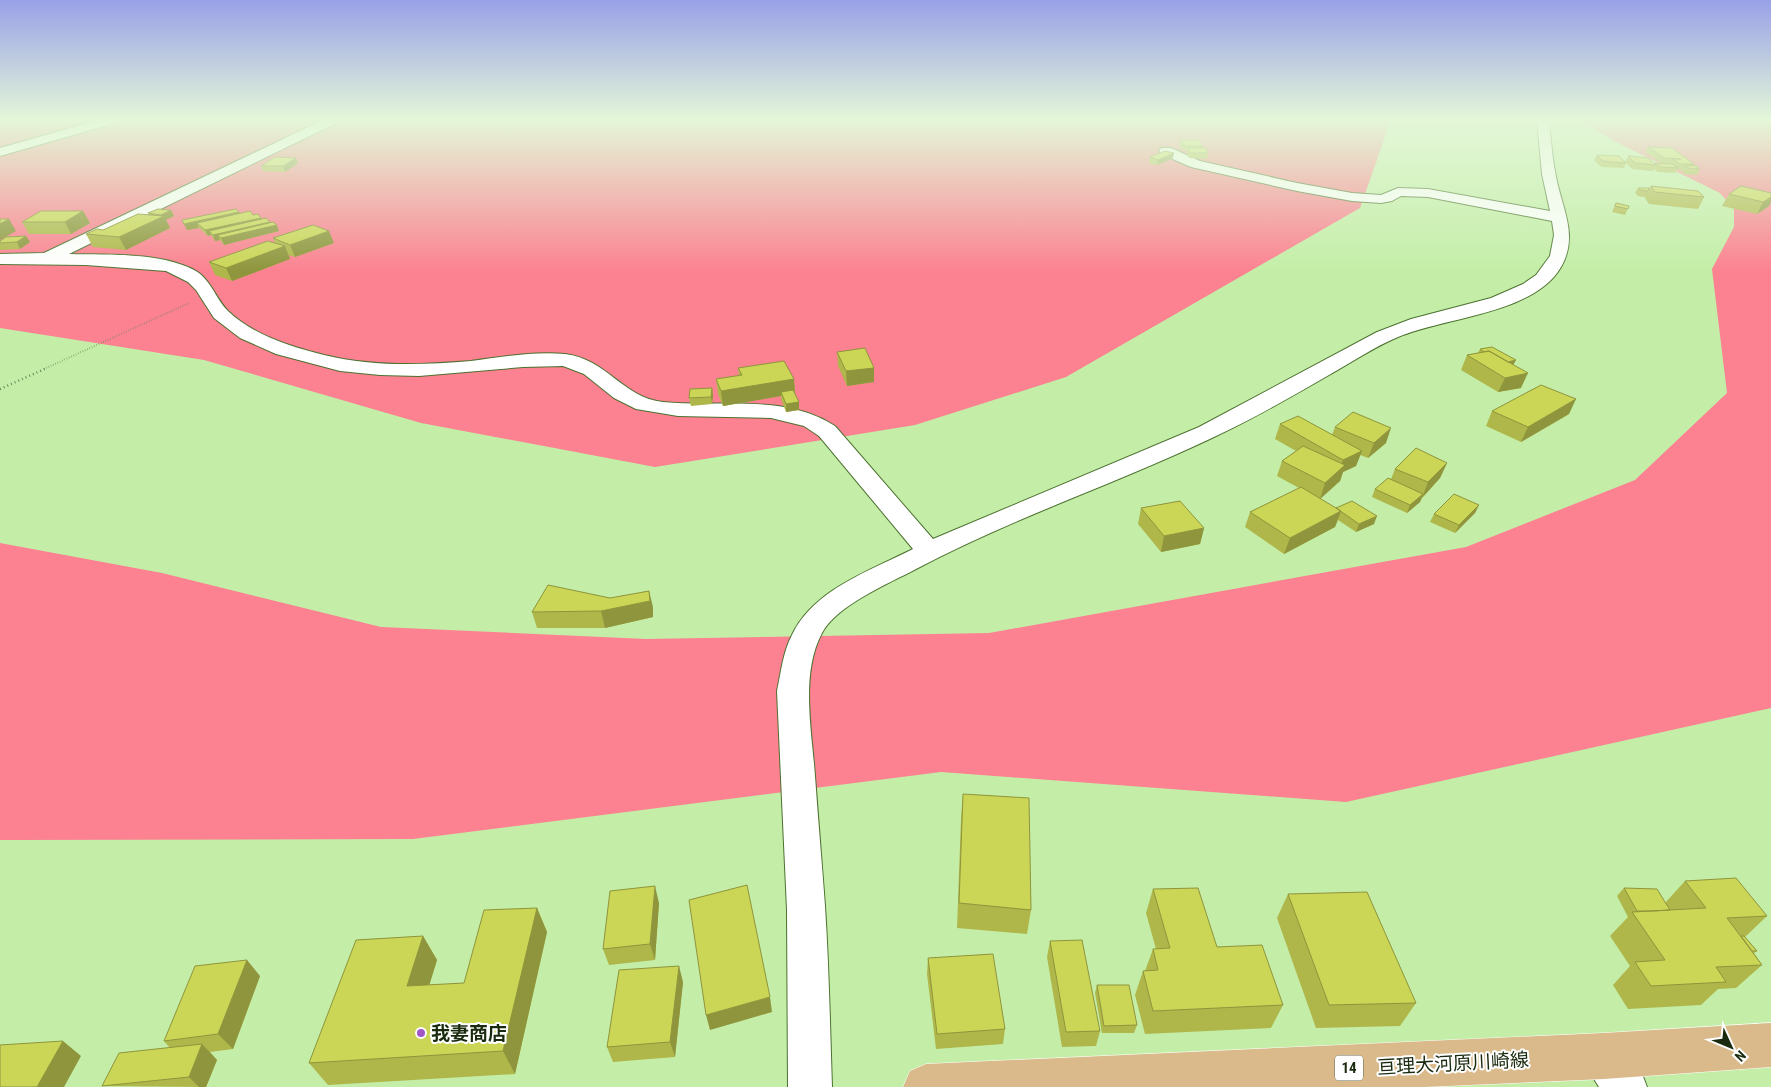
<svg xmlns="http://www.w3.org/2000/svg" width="1771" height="1087" font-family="'Roboto Condensed','Noto Sans JP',sans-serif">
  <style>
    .forest { fill: #fc8191 }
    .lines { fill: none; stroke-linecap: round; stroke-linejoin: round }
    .minor-casing { stroke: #4c712f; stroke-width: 2 }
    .major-casing { stroke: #fff; stroke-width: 1 }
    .path-far1 { stroke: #6d8959; stroke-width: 2; stroke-dasharray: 0.5 2; stroke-linecap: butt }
    .path { stroke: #6d8959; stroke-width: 2.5; stroke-dasharray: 1 3; stroke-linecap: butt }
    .minor { fill: #fff; fill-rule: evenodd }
    .major { fill: #dab98a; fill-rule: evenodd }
    .wall { fill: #afb74a }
    .shaded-wall { fill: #8e953c }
    .building { fill: #cbd556; stroke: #8e953c }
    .poi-dot { fill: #a255c7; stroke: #fff; stroke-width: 2 }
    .labels { text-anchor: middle; stroke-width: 4; stroke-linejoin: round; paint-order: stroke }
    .shield { fill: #fff; stroke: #5f6a56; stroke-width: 1 }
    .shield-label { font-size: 15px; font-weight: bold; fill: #1a2a0e }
    .near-poi-label { font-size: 19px; font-weight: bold; fill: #1a2a0e; stroke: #fff; text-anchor: start }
    .near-street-label { font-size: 19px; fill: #1a2a0e; stroke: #fff }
  </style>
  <rect width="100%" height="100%" fill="#c4eea8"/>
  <path class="forest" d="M 0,120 L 1391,120 L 1360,208 L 1066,377 L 915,425 L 655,467 L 421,423 L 204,360 L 0,328 Z
    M 1579,120 L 1771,120 L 1771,708 L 1346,802 L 941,772 L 413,839 L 0,840 L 0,543 L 162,573 L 381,627 L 646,639 L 989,633 L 1466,547 L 1635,480 L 1727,393 L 1712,269 L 1734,227 L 1734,209 L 1720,193 L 1614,141 Z"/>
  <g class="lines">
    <defs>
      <path id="minor" d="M 99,120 L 117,120 L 115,123 L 0,156 L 0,148 Z
        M 323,120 L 338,120 L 336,123 L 69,254 C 106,255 160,252 194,270 C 211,279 215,298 228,311 C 253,335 291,347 324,355 C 372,367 422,365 471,361 C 501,357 534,351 565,354 C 607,359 623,398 663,402 C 721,408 784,393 835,426 L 933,539 L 1199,427 L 1377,332 L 1411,319 L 1491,298 L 1523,284 L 1536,275 L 1550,256 L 1554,235 L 1552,221 L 1428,197 L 1401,196 L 1392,201 L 1381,203 L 1352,201 L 1297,191 L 1191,167 L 1161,154 L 1159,151 L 1161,148 L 1171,148 L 1200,161 L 1297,183 L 1352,193 L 1381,195 L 1398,188 L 1428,189 L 1550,211 L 1542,174 L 1537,120 L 1549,120 C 1551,139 1552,158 1556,177 C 1562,208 1579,236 1561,267 C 1534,314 1445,317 1398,337 C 1374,347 1352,362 1329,375 C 1291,397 1253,419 1214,437 C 1116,484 1012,518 916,569 C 888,584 837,605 822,633 C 800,674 812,732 815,776 C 818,820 822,863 825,906 C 829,966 830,1027 832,1087 L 788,1087 L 787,910 L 777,691 C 781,672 783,652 792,635 C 813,590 871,570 913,549 L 819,436 L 804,426 L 771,418 L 678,416 L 636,409 L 614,398 L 584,374 L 563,366 L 523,367 L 419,376 L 380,375 L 340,371 L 276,354 L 240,338 L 214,318 L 196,290 L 188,282 L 166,271 L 86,265 L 0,264 L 0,254 L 44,253 Z
        M 1604,1034 L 1619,1041 L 1641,1071 L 1647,1087 L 1599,1087 L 1589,1071 L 1582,1056 L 1589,1041 Z"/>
      <path id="major" d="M 1771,1023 L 1771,1067 L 1604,1079 L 1424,1087 L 903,1087 L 910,1071 L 926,1064 L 1604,1033 Z"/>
    </defs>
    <use href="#minor" class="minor-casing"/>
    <use href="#major" class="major-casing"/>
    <path class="path-far1" d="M 44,369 L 189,303"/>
    <path class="path" d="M 0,389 L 47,368"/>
    <use href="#minor" class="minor"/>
    <use href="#major" class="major"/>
  </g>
  <path class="wall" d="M 1180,140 L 1203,146 L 1203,148 L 1208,153 L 1207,159 L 1189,158 L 1187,153 L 1187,151 L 1184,151 L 1179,145 Z
    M 1648,147 L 1694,164 L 1693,166 L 1700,169 L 1697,175 L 1685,174 L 1681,171 L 1682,170 L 1677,169 L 1675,173 L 1658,172 L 1654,169 L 1653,171 L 1632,169 L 1626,163 L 1624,168 L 1601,167 L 1594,160 L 1597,155 L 1625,162 L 1628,156 L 1655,164 L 1655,163 L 1661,163 L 1645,152 Z
    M 1150,157 L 1173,158 L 1157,165 L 1149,163 Z
    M 298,163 L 285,172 L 263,171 L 261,166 Z
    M 1651,186 L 1704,197 L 1698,209 L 1649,204 L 1645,198 L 1645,197 L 1638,196 L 1635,193 L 1638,188 L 1649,188 Z
    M 1741,186 L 1769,206 L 1757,214 L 1722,206 L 1729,194 Z
    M 1616,203 L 1629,206 L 1625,215 L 1612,212 Z
    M 171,210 L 174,216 L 166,220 L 170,228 L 126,250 L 93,247 L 86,234 L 103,230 L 148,215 L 148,213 Z
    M 83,211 L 90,223 L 71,234 L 29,234 L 22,222 Z
    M 239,212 L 240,213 L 253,215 L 270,222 L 279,231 L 224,245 L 220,240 L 215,241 L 211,235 L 208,236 L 199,228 L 187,230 L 182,220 Z
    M 26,236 L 30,242 L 20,249 L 0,250 L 0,241 Z
    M 273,238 L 334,243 L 295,257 L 288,255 L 290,259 L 232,281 L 215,275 L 209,262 L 275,243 Z
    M 1480,349 L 1514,365 L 1521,388 L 1498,392 L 1461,370 L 1467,355 L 1478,353 Z
    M 837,352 L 874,368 L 874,382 L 847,386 L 838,366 Z
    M 738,368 L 794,379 L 795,393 L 799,410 L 786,412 L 781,399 L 781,396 L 723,406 L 718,394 L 716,379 L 739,376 Z
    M 712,388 L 713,396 L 712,404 L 691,406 L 689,398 Z
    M 1492,411 L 1569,414 L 1521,442 L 1486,426 Z
    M 1280,424 L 1332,435 L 1335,427 L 1386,443 L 1368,458 L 1360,455 L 1356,466 L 1343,472 L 1340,481 L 1320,499 L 1336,508 L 1374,524 L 1356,532 L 1338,520 L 1335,527 L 1284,554 L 1245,527 L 1250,512 L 1299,488 L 1277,476 L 1282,461 L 1296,451 L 1275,439 Z
    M 1447,463 L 1440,478 L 1422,498 L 1420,502 L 1407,513 L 1372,497 L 1375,489 L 1391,479 L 1395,469 Z
    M 1479,505 L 1475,513 L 1455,533 L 1430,522 L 1434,514 Z
    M 1141,508 L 1204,528 L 1200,544 L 1161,552 L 1138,524 Z
    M 653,607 L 653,617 L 605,628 L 537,628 L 532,612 Z
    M 963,794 L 1031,910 L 1027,934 L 957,928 L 961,818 Z
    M 1685,881 L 1767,916 L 1745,937 L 1757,951 L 1754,953 L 1762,965 L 1736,988 L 1718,989 L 1701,1005 L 1628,1009 L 1613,985 L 1630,966 L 1610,936 L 1628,917 L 1617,896 L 1624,888 L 1665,903 Z
    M 1153,889 L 1217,947 L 1283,1005 L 1271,1028 L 1145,1034 L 1135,995 L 1143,971 L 1145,971 L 1153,949 L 1156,949 L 1146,913 Z
    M 1288,894 L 1416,1003 L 1400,1026 L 1316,1028 L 1277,918 Z
    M 659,903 L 655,960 L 609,965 L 603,949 Z
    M 537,908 L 547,932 L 515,1074 L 328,1085 L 309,1063 L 423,936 L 437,960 L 429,985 L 464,983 Z
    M 1050,941 L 1100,1031 L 1096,1046 L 1062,1047 L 1047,957 Z
    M 928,958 L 1005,1029 L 1003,1044 L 936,1049 L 927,974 Z
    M 260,976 L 233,1049 L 210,1052 L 217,1060 L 206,1087 L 102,1086 L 170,1048 L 164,1041 Z
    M 683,982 L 675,1057 L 613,1062 L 607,1047 Z
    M 1097,985 L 1137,1025 L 1134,1033 L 1102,1033 L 1095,993 Z"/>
  <path class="shaded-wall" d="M 1174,153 L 1173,158 L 1157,165 L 1158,160 Z
    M 296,158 L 298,163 L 285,172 L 283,166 Z
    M 1771,197 L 1771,202 L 1769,206 L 1757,214 L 1763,202 Z
    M 171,210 L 174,216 L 166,220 L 170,228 L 126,250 L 119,237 L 162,217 L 161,215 Z
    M 83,211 L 90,223 L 71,234 L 65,222 Z
    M 239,212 L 242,218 L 197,223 L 199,228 L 187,230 L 184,224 Z
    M 261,218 L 263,223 L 270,222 L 272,226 L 277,225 L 279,231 L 224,245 L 221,238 L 218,235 L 220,240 L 215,241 L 213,235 L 209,231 L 211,235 L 208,236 L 205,230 Z
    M 9,219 L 16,231 L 0,240 L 0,224 Z
    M 329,231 L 334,243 L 295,257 L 290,245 Z
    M 26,236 L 30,242 L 20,249 L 17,242 Z
    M 285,246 L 290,259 L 232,281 L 226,268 Z
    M 1516,360 L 1512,367 L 1504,363 Z
    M 874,368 L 874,382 L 847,386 L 846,371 Z
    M 1528,373 L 1521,388 L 1498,392 L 1505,378 Z
    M 794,379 L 795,393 L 782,396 L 781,392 L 781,396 L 723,406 L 721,391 Z
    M 712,388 L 713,396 L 712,404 L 711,397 Z
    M 1576,399 L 1569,414 L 1521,442 L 1528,427 Z
    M 799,402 L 799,410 L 786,412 L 786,404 Z
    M 1391,428 L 1386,443 L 1368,458 L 1374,443 Z
    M 1362,451 L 1356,466 L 1343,472 L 1340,481 L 1320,499 L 1325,483 L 1339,471 L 1343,460 Z
    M 1447,463 L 1440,478 L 1422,498 L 1428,482 Z
    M 1423,494 L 1420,502 L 1407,513 L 1410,505 Z
    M 1479,505 L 1475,513 L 1455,533 L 1459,525 Z
    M 1341,511 L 1335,527 L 1284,554 L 1290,538 Z
    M 1377,516 L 1374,524 L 1356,532 L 1359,524 Z
    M 1204,528 L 1200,544 L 1161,552 L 1164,536 Z
    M 649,591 L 653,607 L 653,617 L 605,628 L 601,611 Z
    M 655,886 L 659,903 L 655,960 L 650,944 Z
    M 537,908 L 547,932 L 515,1074 L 503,1051 Z
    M 423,936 L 437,960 L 422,1009 L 407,986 Z
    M 247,960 L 260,976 L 233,1049 L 218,1034 Z
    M 679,966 L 683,982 L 675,1057 L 670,1042 Z
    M 770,997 L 772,1012 L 710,1030 L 706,1015 Z
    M 63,1041 L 81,1056 L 64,1087 L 37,1087 Z
    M 202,1044 L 217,1060 L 206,1087 L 199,1087 L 189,1077 Z"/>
  <path class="building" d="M 1180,140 L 1198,140 L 1203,146 L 1185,146 Z
    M 1648,147 L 1672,148 L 1694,164 L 1680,164 L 1672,159 L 1681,159 L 1664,158 Z
    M 1188,148 L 1206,148 L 1208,153 L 1190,153 Z
    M 1165,151 L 1174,153 L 1158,160 L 1150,157 Z
    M 1597,155 L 1619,156 L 1626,163 L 1603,161 Z
    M 1628,156 L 1648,158 L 1656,165 L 1635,163 Z
    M 275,157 L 296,158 L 283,166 L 261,166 Z
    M 1655,163 L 1672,164 L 1678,168 L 1661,167 Z
    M 1684,165 L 1697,166 L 1700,169 L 1688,168 Z
    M 1651,186 L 1698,191 L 1704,197 L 1655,192 Z
    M 1741,186 L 1771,193 L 1771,197 L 1763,202 L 1729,194 Z
    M 1638,188 L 1649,188 L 1648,191 L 1640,190 Z
    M 1616,203 L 1629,206 L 1628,209 L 1615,206 Z
    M 158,209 L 171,210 L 161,215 L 148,213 Z
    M 236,209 L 239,212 L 184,224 L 182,220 Z
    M 41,211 L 83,211 L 65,222 L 22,222 Z
    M 250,211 L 253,215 L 258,214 L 261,218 L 205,230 L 197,223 Z
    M 138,214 L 164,216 L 119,237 L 86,234 L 97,229 L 103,230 Z
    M 266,218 L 270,222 L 213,235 L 209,231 Z
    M 0,219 L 9,219 L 0,224 Z
    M 273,222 L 277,225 L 221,238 L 218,235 Z
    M 313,225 L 329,231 L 290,245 L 273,238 Z
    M 26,236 L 17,242 L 0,243 L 0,241 L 6,237 Z
    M 268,241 L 285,246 L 226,268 L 209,262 Z
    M 1492,347 L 1516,360 L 1508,362 L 1489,351 L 1484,352 L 1480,349 Z
    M 865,348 L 874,368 L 846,371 L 837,352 Z
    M 1489,351 L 1528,373 L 1505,378 L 1467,355 Z
    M 784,361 L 794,379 L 721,391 L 716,379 L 742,375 L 738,368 Z
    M 1541,385 L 1576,399 L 1528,427 L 1492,411 Z
    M 712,388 L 711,397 L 689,398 L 690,389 Z
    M 793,390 L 799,402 L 786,404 L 781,392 Z
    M 1353,412 L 1391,428 L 1374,443 L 1335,427 Z
    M 1298,416 L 1362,451 L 1343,460 L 1280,424 Z
    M 1303,446 L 1345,465 L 1325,483 L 1282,461 Z
    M 1416,448 L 1447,463 L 1428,482 L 1395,469 Z
    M 1388,478 L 1423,494 L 1410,505 L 1375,489 Z
    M 1301,487 L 1341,511 L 1290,538 L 1250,512 Z
    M 1454,494 L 1479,505 L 1459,525 L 1434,514 Z
    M 1180,501 L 1204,528 L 1164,536 L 1141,508 Z
    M 1352,501 L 1377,516 L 1359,524 L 1336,508 Z
    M 548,585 L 610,598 L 649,591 L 650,601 L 601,611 L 532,612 Z
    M 963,794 L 1029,798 L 1031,910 L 959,903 Z
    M 1736,878 L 1767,916 L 1727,918 L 1762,965 L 1716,967 L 1726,982 L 1651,986 L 1635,962 L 1665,960 L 1632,912 L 1706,908 L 1685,881 Z
    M 747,885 L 770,997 L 706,1015 L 689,900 Z
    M 655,886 L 650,944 L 603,949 L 610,891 Z
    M 1198,888 L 1217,947 L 1262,945 L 1283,1005 L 1153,1011 L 1143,971 L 1158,970 L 1153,949 L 1170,948 L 1153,889 Z
    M 1624,888 L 1657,889 L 1670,910 L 1654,911 L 1637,911 Z
    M 1367,892 L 1416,1003 L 1329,1005 L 1288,894 Z
    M 537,908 L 503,1051 L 309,1063 L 356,940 L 423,936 L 407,986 L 464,983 L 484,910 Z
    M 1741,936 L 1744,936 L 1757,951 L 1752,951 Z
    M 1082,940 L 1100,1031 L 1066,1032 L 1050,941 Z
    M 993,954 L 1005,1029 L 937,1034 L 928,958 Z
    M 247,960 L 218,1034 L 164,1041 L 195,966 Z
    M 679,966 L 670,1042 L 607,1047 L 619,970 Z
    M 1097,985 L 1129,985 L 1137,1025 L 1104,1026 Z
    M 63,1041 L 37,1087 L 0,1087 L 0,1045 Z
    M 202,1044 L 189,1077 L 102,1086 L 119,1053 Z"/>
  <linearGradient id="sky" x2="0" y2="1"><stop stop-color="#99a1e7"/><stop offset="0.44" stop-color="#e4f7d8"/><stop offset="1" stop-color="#e4f7d8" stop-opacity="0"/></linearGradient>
  <rect width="1771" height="272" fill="url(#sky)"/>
  <circle class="poi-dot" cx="421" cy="1033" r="5"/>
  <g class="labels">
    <rect class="shield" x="1335" y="1055.5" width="28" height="25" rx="4"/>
    <g class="shield-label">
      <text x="1349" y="1073">14</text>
    </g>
    <g class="near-poi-label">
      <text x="431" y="1040">我妻商店</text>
    </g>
    <g class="near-street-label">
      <text transform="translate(1453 1063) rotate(-3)" y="7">亘理大河原川崎線</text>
    </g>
  </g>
  <g transform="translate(1731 1047) rotate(134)" stroke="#ffffff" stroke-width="4" paint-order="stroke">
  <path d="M0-4L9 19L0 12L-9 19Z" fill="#1a2a0e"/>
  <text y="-8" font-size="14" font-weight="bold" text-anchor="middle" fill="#1a2a0e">N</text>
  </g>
</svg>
